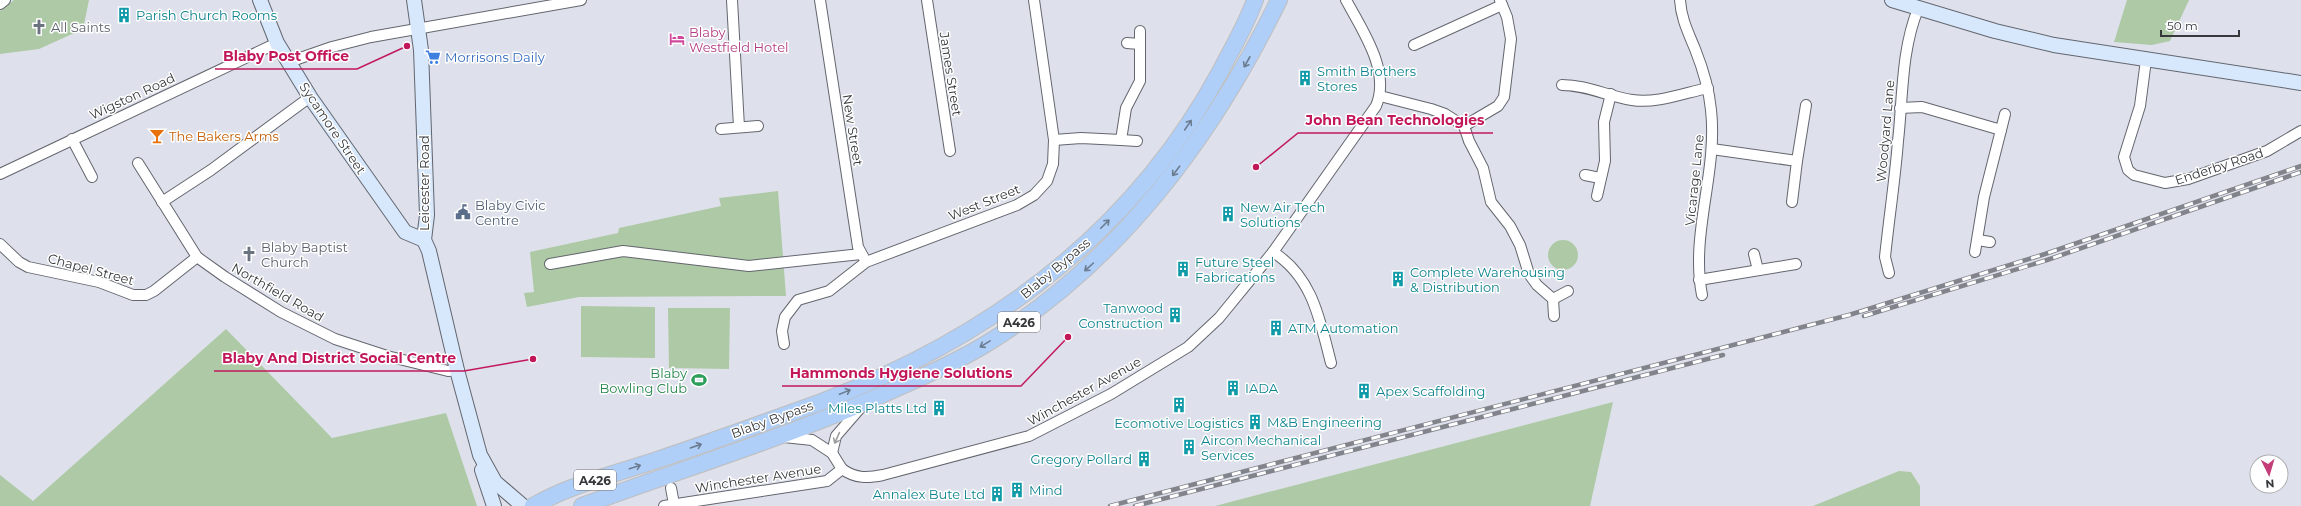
<svg xmlns="http://www.w3.org/2000/svg" width="2301" height="506" viewBox="0 0 2301 506" font-family="Montserrat,sans-serif">
<style>
.green{fill:#aec9a5}
.lines{fill:none;stroke-linecap:round;stroke-linejoin:round}
.street-casing{stroke:#63666e;stroke-width:12}
.secondary-casing{stroke:#63666e;stroke-width:16}
.primary-casing{stroke:#bfbfc0;stroke-width:18}
.street{stroke:#fff;stroke-width:10}
.secondary{stroke:#d7e7fc;stroke-width:14}
.primary{stroke:#afcff8;stroke-width:16}
.rail-casing{stroke:#82848b;stroke-width:4.5}
.rail{stroke:#fff;stroke-width:3;stroke-dasharray:9;stroke-linecap:butt}
.oneway{stroke:#6c7c90}
.oneway2{stroke:#9a9c9d}
.labels{text-anchor:middle;dominant-baseline:central;stroke-width:3;stroke-linejoin:round;paint-order:stroke}
.shield{fill:#fff;stroke:#727476;stroke-width:1}
.shield-label{font-size:12px;font-weight:bold;fill:#36383b}
.culture-label{font-size:13px;fill:#0d838f;stroke:#fff;text-anchor:start}
.worship-label{font-size:13px;fill:#5b616d;stroke:#fff;text-anchor:start}
.hotel-label{font-size:13px;fill:#b23c85;stroke:#fff;text-anchor:start}
.shop-label{font-size:13px;fill:#366cbe;stroke:#fff;text-anchor:start}
.street-label{font-size:13px;fill:#36383b;stroke:#fff}
.food-label{font-size:13px;fill:#c56008;stroke:#fff;text-anchor:start}
.service-label{font-size:13px;fill:#4e5e75;stroke:#fff;text-anchor:start}
.leisure-label{font-size:13px;fill:#27864d;stroke:#fff;text-anchor:end}
.leader{fill:none;stroke:#c2185b;stroke-width:1.5}
.callout-dot{fill:#c2185b;stroke:#fff;stroke-width:1.5}
.callout-label{font-size:14px;text-anchor:middle;font-weight:bold;fill:#c2185b;stroke:#fff;stroke-width:3;stroke-linejoin:round;paint-order:stroke}
</style>
<rect width="100%" height="100%" fill="#dee1eb"/>
<g class="green">
<path d="M14 0H89L83 29 39 49 0 54V11Z"/>
<path d="M2127 0H2189L2170 41 2152 45 2114 42Z"/>
<path d="M778 191 786 296 579 297 527 307 524 293 534 292 530 252 618 233 619 228 721 206 719 198Z"/>
<circle cx="1563" cy="255" r="15"/>
<path d="M581 306 655 307V358L581 357Z"/>
<path d="M668 308H730L729 369 669 368Z"/>
<path d="M226 329 332 438 446 413 477 506H0V475L33 501Z"/>
<path d="M1613 402 1590 506H1215Z"/>
<path d="M1899 471 1911 472 1920 486V506H1813Z"/>
</g>
<g class="lines">
<g class="street-casing">
<g id="street">
<path d="M732 0 739 127"/>
<path d="M820 0 858 247 864 258"/>
<path d="M927 0 950 151"/>
<path d="M1680 0C1681 18 1688 32 1695 49 1703 69 1709 89 1711 110 1718 172 1690 234 1702 295"/>
<path d="M0 4 5 0"/>
<path d="M1127 43 1140 44"/>
<path d="M1414 45 1502 5"/>
<path d="M2146 60 2140 106 2124 157 2128 170 2134 175 2165 183 2188 179 2267 151 2301 131"/>
<path d="M289 62 332 47 371 37 581 0"/>
<path d="M1562 85C1587 85 1607 96 1632 100 1656 104 1684 93 1708 88"/>
<path d="M1380 96 1431 109 1445 114 1464 126 1469 141 1483 168 1491 202 1510 226 1520 245 1529 274 1537 285 1553 299 1554 316"/>
<path d="M1900 108 1922 107 2001 130 2005 114"/>
<path d="M1464 126 1498 106 1504 97 1511 39 1507 17 1500 0"/>
<path d="M721 129 758 126"/>
<path d="M72 139 92 177"/>
<path d="M1054 140 1081 138 1121 140 1126 108 1140 81V31"/>
<path d="M1121 140 1137 141"/>
<path d="M1712 149 1797 161 1792 202"/>
<path d="M1797 161 1806 105"/>
<path d="M138 163 197 257 225 277 281 312 335 339 387 356 448 371 457 370"/>
<path d="M0 174 277 43"/>
<path d="M1585 175 1600 178"/>
<path d="M1597 196 1605 161 1604 122 1611 94"/>
<path d="M162 202 211 170 310 97"/>
<path d="M1978 240 1990 242"/>
<path d="M0 244 19 262 28 267 99 282 133 295H146L154 291 197 257"/>
<path d="M1273 252C1313 277 1320 321 1331 363"/>
<path d="M1975 252 1984 197 2001 130"/>
<path d="M1754 254 1758 270"/>
<path d="M550 264 623 251 749 266 861 254"/>
<path d="M1889 273 1885 257C1889 218 1895 180 1898 141 1903 97 1901 51 1918 9"/>
<path d="M1699 280 1796 264"/>
<path d="M1553 299 1568 291"/>
<path d="M784 344 782 331 785 317 798 300 829 291 866 262 1017 205 1034 195 1047 181 1053 164 1054 140 1034 0"/>
<path d="M784 437 812 440 832 453 842 469"/>
<path d="M832 453 836 436 862 406"/>
<path d="M671 488 674 504"/>
<path d="M664 506 827 481 842 469C856 479 868 478 883 475L1029 436 1111 394 1188 347 1219 318 1273 252 1376 106C1391 71 1362 30 1346 0"/>
</g>
</g>
<g class="secondary-casing">
<g id="secondary">
<path d="M260 0 277 43 310 97 405 232 424 240"/>
<path d="M414 0 421 50 427 215 424 240 429 251 457 370 480 455 495 482 523 506"/>
<path d="M1892 0 1995 31 2054 45 2301 83"/>
<path d="M482 470 494 506"/>
</g>
</g>
<g class="primary-casing">
<g id="primary">
<path d="M533 506C570 485 614 474 654 461 699 446 744 430 788 414 971 351 1128 243 1221 70 1233 47 1246 25 1255 0"/>
<path d="M582 506C687 467 795 435 897 388 927 375 958 361 986 344 1119 262 1211 139 1279 0"/>
</g>
</g>
<use href="#street" class="street"/>
<use href="#secondary" class="secondary"/>
<use href="#primary" class="primary"/>
<g class="rail-casing">
<g id="rail">
<path d="M1864 316 2047 260 2301 172"/>
<path d="M1110 506 1849 315 2045 254 2301 166"/>
<path d="M1135 506 1723 355"/>
</g>
</g>
<use href="#rail" class="rail"/>
</g>
<defs><path id="oneway-shaft" d="M-6 0H5M1.5-3L5.5 0L1.5 3" fill="none" stroke-width="1.6" stroke-linecap="round" stroke-linejoin="round"/></defs>
<g class="oneway">
<use href="#oneway-shaft" transform="translate(1247 62) rotate(119)"/>
<use href="#oneway-shaft" transform="translate(1188 125) rotate(-56)"/>
<use href="#oneway-shaft" transform="translate(1176 171) rotate(127)"/>
<use href="#oneway-shaft" transform="translate(1105 224) rotate(-45)"/>
<use href="#oneway-shaft" transform="translate(1089 267) rotate(138)"/>
<use href="#oneway-shaft" transform="translate(985 344) rotate(149)"/>
<use href="#oneway-shaft" transform="translate(845 392) rotate(-22)"/>
<use href="#oneway-shaft" transform="translate(696 446) rotate(-19)"/>
<use href="#oneway-shaft" transform="translate(635 467) rotate(-18)"/>
</g>
<use class="oneway2" href="#oneway-shaft" transform="translate(837 438) rotate(114)"/>
<defs>
<g id="building-bare" transform="scale(1.2)"><path d="M-4-6H4V6H1V3H-1V6H-4ZM-2.5-4.3h1.7v1.8h-1.7ZM.8-4.3h1.7v1.8H.8ZM-2.5-1h1.7V.8h-1.7ZM.8-1h1.7V.8H.8Z" fill="#0f9aa8" stroke="#fff" stroke-width="2.5" paint-order="stroke"/></g>
<g id="church-bare" transform="scale(1.2)"><path d="M-1.2-6h2.4v3.5h3.3v2.4h-3.3V6h-2.4V-.1h-3.3v-2.4h3.3Z" fill="#6b7280" stroke="#fff" stroke-width="2.5" paint-order="stroke"/></g>
<g id="hotel-bare" transform="scale(1.2)"><path d="M-6-4.5h1.5V1H6V5H4.5V3h-9V5H-6ZM-4 0a1.8 1.8 0 1 1 3.6 0ZM.5 0V-2.5h3Q6-2.5 6 0Z" fill="#d1479c" stroke="#fff" stroke-width="2.5" paint-order="stroke"/></g>
<g id="supermarket-bare" transform="scale(1.2)"><path d="M-6-5.5h2.5l.6 2H6L4.5 2H-2.5L-4.4-4H-6ZM-1.5 3.2a1.3 1.3 0 1 0 .1 0ZM3 3.2a1.3 1.3 0 1 0 .1 0Z" fill="#3f7fe0" stroke="#fff" stroke-width="2.5" paint-order="stroke"/></g>
<g id="bar-bare" transform="scale(1.2)"><path d="M-6-5H6L.8 .8V4.5H3.5V6h-7V4.5H-.8V.8Z" fill="#e8710a" stroke="#fff" stroke-width="2.5" paint-order="stroke"/></g>
<g id="civic-bare" transform="scale(1.2)"><path d="M-.6-6.5H3V-4.5H.6V-3L4-1V1h2V6H-6V1h2V-1L-.6-3ZM-1.2 2.5V6h2.4V2.5Z" fill="#5c6f8a" stroke="#fff" stroke-width="2.5" paint-order="stroke"/></g>
<g id="stadium-bare" transform="scale(1.2)"><path d="M0-5a6.5 5 0 1 0 0 10a6.5 5 0 1 0 0-10ZM-3.5-1.8h7v3.6h-7Z" fill="#2e9e5b" stroke="#fff" stroke-width="2.5" paint-order="stroke"/></g>
</defs>
<g fill-rule="evenodd">
<use href="#building-bare" x="124" y="15"/>
<use href="#church-bare" x="39" y="27"/>
<use href="#hotel-bare" x="677" y="39"/>
<use href="#supermarket-bare" x="433" y="57"/>
<use href="#building-bare" x="1305" y="78"/>
<use href="#bar-bare" x="157" y="136"/>
<use href="#civic-bare" x="463" y="212"/>
<use href="#building-bare" x="1228" y="214"/>
<use href="#church-bare" x="249" y="254"/>
<use href="#building-bare" x="1183" y="269"/>
<use href="#building-bare" x="1398" y="279"/>
<use href="#building-bare" x="1175" y="315"/>
<use href="#building-bare" x="1276" y="328"/>
<use href="#stadium-bare" x="699" y="380"/>
<use href="#building-bare" x="1233" y="388"/>
<use href="#building-bare" x="1364" y="391"/>
<use href="#building-bare" x="1179" y="405"/>
<use href="#building-bare" x="939" y="408"/>
<use href="#building-bare" x="1255" y="422"/>
<use href="#building-bare" x="1189" y="447"/>
<use href="#building-bare" x="1144" y="459"/>
<use href="#building-bare" x="1017" y="490"/>
<use href="#building-bare" x="997" y="494"/>
</g>
<g class="labels">
<g class="shield">
<rect x="998" y="312" width="42" height="20" rx="3"/>
<rect x="574" y="470" width="42" height="20" rx="3"/>
</g>
<g class="shield-label">
<text x="1019" y="322">A426</text>
<text x="595" y="480">A426</text>
</g>
<g class="culture-label">
<text x="136" y="15">Parish Church Rooms</text>
<text x="1317" y="71">Smith Brothers<tspan x="1317" dy="15">Stores</tspan></text>
<text x="1240" y="207">New Air Tech<tspan x="1240" dy="15">Solutions</tspan></text>
<text x="1195" y="262">Future Steel<tspan x="1195" dy="15">Fabrications</tspan></text>
<text x="1410" y="272">Complete Warehousing<tspan x="1410" dy="15">&amp; Distribution</tspan></text>
<text x="1163" y="308" text-anchor="end">Tanwood<tspan x="1163" dy="15">Construction</tspan></text>
<text x="1288" y="328">ATM Automation</text>
<text x="1245" y="388">IADA</text>
<text x="1376" y="391">Apex Scaffolding</text>
<text x="927" y="408" text-anchor="end">Miles Platts Ltd</text>
<text x="1267" y="422">M&amp;B Engineering</text>
<text x="1179" y="423" text-anchor="middle">Ecomotive Logistics</text>
<text x="1201" y="440">Aircon Mechanical<tspan x="1201" dy="15">Services</tspan></text>
<text x="1132" y="459" text-anchor="end">Gregory Pollard</text>
<text x="1029" y="490">Mind</text>
<text x="985" y="494" text-anchor="end">Annalex Bute Ltd</text>
</g>
<g class="worship-label">
<text x="51" y="27">All Saints</text>
<text x="261" y="247">Blaby Baptist<tspan x="261" dy="15">Church</tspan></text>
</g>
<g class="hotel-label">
<text x="689" y="32">Blaby<tspan x="689" dy="15">Westfield Hotel</tspan></text>
</g>
<g class="shop-label">
<text x="445" y="57">Morrisons Daily</text>
</g>
<g class="street-label">
<text transform="translate(951 74) rotate(81)">James Street</text>
<text transform="translate(132 96) rotate(-25)">Wigston Road</text>
<text transform="translate(333 128) rotate(56)">Sycamore Street</text>
<text transform="translate(853 130) rotate(81)">New Street</text>
<text transform="translate(1885 131) rotate(-85)">Woodyard Lane</text>
<text transform="translate(2219 166) rotate(-18)">Enderby Road</text>
<text transform="translate(1694 180) rotate(-84)">Vicarage Lane</text>
<text transform="translate(424 183) rotate(-90)">Leicester Road</text>
<text transform="translate(984 202) rotate(-22)">West Street</text>
<text transform="translate(1055 268) rotate(-40)">Blaby Bypass</text>
<text transform="translate(91 269) rotate(15)">Chapel Street</text>
<text transform="translate(278 292) rotate(30)">Northfield Road</text>
<text transform="translate(1084 391) rotate(-29)">Winchester Avenue</text>
<text transform="translate(772 419) rotate(-20)">Blaby Bypass</text>
<text transform="translate(758 478) rotate(-9)">Winchester Avenue</text>
</g>
<g class="food-label">
<text x="169" y="136">The Bakers Arms</text>
</g>
<g class="service-label">
<text x="475" y="205">Blaby Civic<tspan x="475" dy="15">Centre</tspan></text>
</g>
<g class="leisure-label">
<text x="687" y="373">Blaby<tspan x="687" dy="15">Bowling Club</tspan></text>
</g>
</g>
<path class="leader" d="M407 46L357 69H215M1256 167L1298 133H1493M533 359L464 371H214M1068 337L1021 386H782"/>
<g class="callout-dot">
<circle cx="407" cy="46" r="4"/>
<circle cx="1256" cy="167" r="4"/>
<circle cx="533" cy="359" r="4"/>
<circle cx="1068" cy="337" r="4"/>
</g>
<g class="callout-label">
<text x="286" y="61">Blaby Post Office</text>
<text x="1395" y="125">John Bean Technologies</text>
<text x="339" y="363">Blaby And District Social Centre</text>
<text x="901" y="378">Hammonds Hygiene Solutions</text>
</g>
<g transform="translate(2269 474) rotate(175)"><circle r="19" fill="#ffffff" stroke="#afafb1"/>
<path d="M0-3L7 15L0 10L-7 15Z" fill="#c53d78"/>
<text y="-6" font-size="11" font-weight="bold" text-anchor="middle" fill="#36383b">N</text>
</g>
<path d="M2161 30v6h78v-6" fill="none" stroke="#36383b" stroke-width="2"/>
<text x="2167" y="30" font-size="12" fill="#36383b" stroke="#ffffff" stroke-width="3" paint-order="stroke">50 m</text>
</svg>
